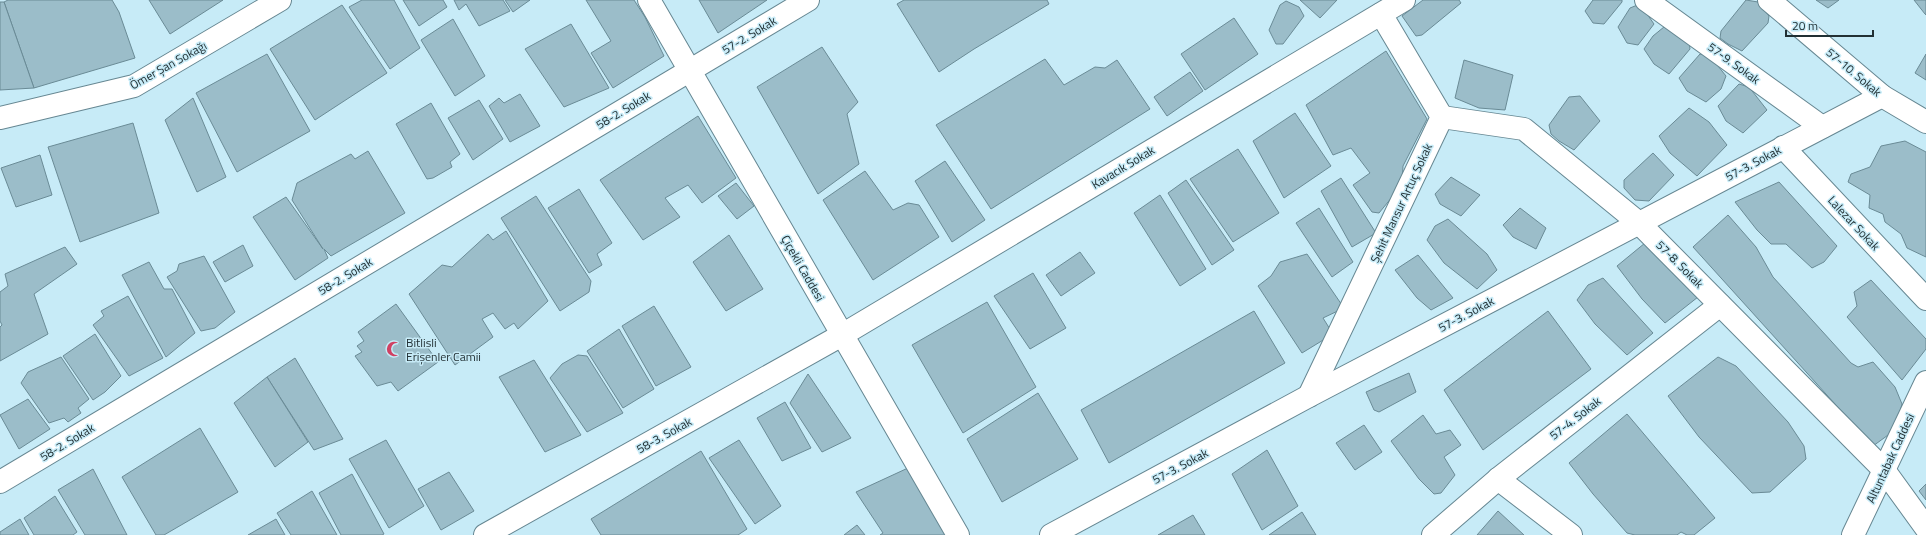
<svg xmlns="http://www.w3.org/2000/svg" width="1926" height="535" viewBox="0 0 1926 535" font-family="'Titillium Web',sans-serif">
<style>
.building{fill:#9bbdc9;stroke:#6a8b96}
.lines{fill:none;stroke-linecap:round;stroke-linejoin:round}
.minor-casing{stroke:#668792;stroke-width:24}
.tertiary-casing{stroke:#668792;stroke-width:24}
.minor{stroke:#fff;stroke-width:22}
.tertiary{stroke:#fff;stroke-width:22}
.labels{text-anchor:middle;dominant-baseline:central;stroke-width:3;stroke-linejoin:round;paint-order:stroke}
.street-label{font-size:12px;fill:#223034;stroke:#c7ebf7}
.poi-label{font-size:12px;fill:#223034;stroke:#c7ebf7;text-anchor:start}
</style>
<rect width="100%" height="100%" fill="#c7ebf7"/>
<g class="building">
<path d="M8 0H112L119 12 135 58 34 88 4 2Z"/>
<path d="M149 0H223L170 34Z"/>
<path d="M362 0H394L420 48 390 69 349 7Z"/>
<path d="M403 0H443L447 7 419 26Z"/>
<path d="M454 0H503L510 11 479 26 466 4 459 10Z"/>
<path d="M505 0H530L513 12Z"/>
<path d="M586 0H634L645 17 664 56 613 88 591 53 611 41Z"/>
<path d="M699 0H767L718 33Z"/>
<path d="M904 0H1047L1049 4 974 49 939 72 897 4Z"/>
<path d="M1300 0H1337L1320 18Z"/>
<path d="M1423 0H1459L1461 3 1422 35 1416 36 1402 16Z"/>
<path d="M1593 0H1622V2L1604 24 1593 23 1585 11Z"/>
<path d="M1746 0 1758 2 1769 16 1768 23 1742 51 1728 44 1720 38 1721 31Z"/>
<path d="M1816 0H1839L1828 8Z"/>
<path d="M1914 0H1926V15L1925 14Z"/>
<path d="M1286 1 1299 7 1304 16 1283 44H1276L1269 30 1280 5Z"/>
<path d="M0 2H4L34 88 0 90Z"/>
<path d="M1640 4 1654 24 1638 45 1627 43 1618 27 1630 8Z"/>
<path d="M342 5 387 73 315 120 270 49Z"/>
<path d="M1234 18 1258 54 1205 90 1181 54Z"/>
<path d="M453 19 485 76 455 96 421 40Z"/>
<path d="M1670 22 1689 42 1690 49 1669 74 1654 64 1644 49 1653 36Z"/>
<path d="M571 24 609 88 564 107 525 49Z"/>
<path d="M822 47 858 102 847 114 859 164 818 194 757 87Z"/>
<path d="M1386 51 1427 119 1403 166 1402 185 1379 213 1372 212 1353 185 1370 173 1351 148 1333 155 1306 105Z"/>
<path d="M267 54 310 131 237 172 196 93Z"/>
<path d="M1700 54 1710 56 1726 76 1721 89 1706 102 1687 91 1679 78Z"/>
<path d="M1926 54V80L1915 73Z"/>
<path d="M1045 59 1064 85 1095 67 1105 68 1117 60 1150 109 991 209 936 125Z"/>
<path d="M1464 60 1513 75 1505 110 1479 108 1455 98Z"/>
<path d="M1190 72 1203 91 1167 116 1154 97Z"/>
<path d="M1739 84 1749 87 1767 110 1743 133 1726 121 1718 106Z"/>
<path d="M520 94 540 126 510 142 489 106 499 98 504 103Z"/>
<path d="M1580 96 1600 121 1574 150 1559 141 1551 134 1549 125 1569 97Z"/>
<path d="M193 98 226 177 197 192 165 120Z"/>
<path d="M479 100 503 139 473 160 448 118Z"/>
<path d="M431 103 460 154 450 162 452 167 433 178 427 179 396 124Z"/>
<path d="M1689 108 1709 122 1727 145 1697 176 1670 153 1659 136Z"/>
<path d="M1295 113 1331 166 1284 198 1253 141Z"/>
<path d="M698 116 736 178 702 203 688 185 665 198 680 217 643 240 600 180Z"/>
<path d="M133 123 159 213 80 242 48 147Z"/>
<path d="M1905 141 1926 152V257L1907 248 1901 234 1885 222 1883 214 1869 208 1870 195 1848 182 1851 174 1870 167 1881 146Z"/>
<path d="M1238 149 1279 213 1233 242 1190 179Z"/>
<path d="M368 151 405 213 331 256 324 249 328 258 295 280 253 217 286 197 323 249 292 200 297 183 351 154 355 159Z"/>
<path d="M1653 153 1674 175 1649 201 1635 200 1624 188V180Z"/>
<path d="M40 155 52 195 16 207 1 168Z"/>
<path d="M945 161 985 220 952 242 915 181Z"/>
<path d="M865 171 893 210 908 203 919 205 939 237 873 280 823 200Z"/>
<path d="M1451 177 1480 195 1461 216 1440 204 1435 194Z"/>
<path d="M1341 178 1376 233 1352 247 1321 191Z"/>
<path d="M1186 180 1234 250 1212 265 1168 193Z"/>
<path d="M1779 182 1837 246 1824 262 1812 268 1786 244H1771L1757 230 1735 202Z"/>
<path d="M736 183 754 206 737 219 718 196Z"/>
<path d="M579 189 612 243 597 254 602 265 589 273 548 208Z"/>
<path d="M1160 195 1206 269 1180 286 1134 213Z"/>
<path d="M536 196 591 281 589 292 560 311 501 218Z"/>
<path d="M1319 208 1353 262 1332 277 1296 223Z"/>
<path d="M1520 208 1546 228 1536 249 1513 237 1503 225Z"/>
<path d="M1728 215 1756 247 1773 277 1851 363 1858 367 1873 362 1895 387 1902 404 1895 430 1873 446 1693 247Z"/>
<path d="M1448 219 1487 254 1497 270 1477 289 1444 263 1427 240 1435 226Z"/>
<path d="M506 231 548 301 518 329 514 323 505 329 493 313 482 319 493 337 455 365 409 294 442 265 452 267 488 234 493 240Z"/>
<path d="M729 235 763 289 726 311 693 262Z"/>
<path d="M1645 243 1698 297 1665 323 1642 299 1617 266Z"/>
<path d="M243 245 253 266 225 282 213 262Z"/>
<path d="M65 247 77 264 34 294 48 334 0 361V327L2 325 0 321V292L8 286 5 274Z"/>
<path d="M1080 252 1095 273 1061 296 1046 275Z"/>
<path d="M1307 254 1344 308 1323 318 1333 334 1302 353 1258 286 1271 276 1280 262Z"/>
<path d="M1418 255 1453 298 1431 310 1417 298 1395 270Z"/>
<path d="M204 256 235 312 215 328 201 331 167 277 177 271 179 264Z"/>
<path d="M149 262 164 289H172L195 333 166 357 122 275Z"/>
<path d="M1033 273 1066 328 1030 349 994 296Z"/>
<path d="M1603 278 1653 333 1627 355 1595 324 1577 300 1588 285Z"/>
<path d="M1871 280 1926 339V349L1902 380 1847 317 1857 306 1854 292Z"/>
<path d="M128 296 163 358 129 376 93 325 104 316 101 311Z"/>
<path d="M987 302 1036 387 963 433 912 345Z"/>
<path d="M396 304 438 362 398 391 391 382 377 386 355 356 362 352 357 346 364 341 358 332Z"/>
<path d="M654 306 691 367 656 386 622 326Z"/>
<path d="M1254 311 1285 363 1109 463 1081 410Z"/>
<path d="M1548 311 1591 369 1483 450 1444 390Z"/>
<path d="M619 329 654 389 623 408 587 351Z"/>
<path d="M95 334 121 376 105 392 93 400 63 356Z"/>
<path d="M578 355 587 356 623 413 587 432 550 378 562 364Z"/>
<path d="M61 357 89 399 78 408 81 413 68 422 64 418 49 423 21 383 28 372Z"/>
<path d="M1718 357 1736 366 1788 422 1804 446 1806 459 1770 492 1752 493 1699 437 1668 396Z"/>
<path d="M295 358 343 439 314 450 267 377Z"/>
<path d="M534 360 581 435 545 452 499 377Z"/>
<path d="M1409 373 1416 392 1379 412 1374 410 1366 392Z"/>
<path d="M808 374 851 438 822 452 790 403Z"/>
<path d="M267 377 308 442 275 467 234 403Z"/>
<path d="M1038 393 1078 459 1002 502 967 439Z"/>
<path d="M28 399 50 429 19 449 0 415Z"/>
<path d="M785 402 811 448 782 461 757 418Z"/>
<path d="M1627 414 1715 518 1694 535H1687L1681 532 1677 535H1635L1627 533 1593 494 1569 463Z"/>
<path d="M1423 415 1436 434 1450 430 1461 445 1444 457 1455 475 1441 493 1434 494 1419 479 1391 441Z"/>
<path d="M1364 425 1382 452 1355 470 1336 443Z"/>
<path d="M200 428 238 492 164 535H156L122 477Z"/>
<path d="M386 440 424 506 389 528 349 459Z"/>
<path d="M739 440 781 506 755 524 709 458Z"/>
<path d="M1267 450 1298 506 1262 530 1232 474Z"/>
<path d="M701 451 747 529 738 535H601L591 519Z"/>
<path d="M908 468 947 535H880L883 533 856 492Z"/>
<path d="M93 469 127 535H85L58 490Z"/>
<path d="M449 472 474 511 441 530 418 489Z"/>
<path d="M352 474 384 534 382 535H341L319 493Z"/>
<path d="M1926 484V500L1919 491Z"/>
<path d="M312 491 337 535H291L277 513Z"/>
<path d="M55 496 77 532 73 535H34L24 518Z"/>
<path d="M1498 511 1524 535H1477Z"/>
<path d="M1302 512 1316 535H1269Z"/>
<path d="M1193 515 1205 535H1158Z"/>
<path d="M20 519 29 535H0V532Z"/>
<path d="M276 519 285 535H248Z"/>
<path d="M857 525 865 535H844Z"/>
</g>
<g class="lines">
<g class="minor-casing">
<g id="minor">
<path d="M1646 0 1822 127"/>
<path d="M1769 0 1882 96 1926 122"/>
<path d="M1442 117 1524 129 1639 223 1884 470 1926 528"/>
<path d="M0 118 134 86 280 0"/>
<path d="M1783 147 1926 299"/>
<path d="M1309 396 1442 117 1381 14"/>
<path d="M1498 479 1571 535"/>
<path d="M0 482 808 0"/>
<path d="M485 535 842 335 1404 0"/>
<path d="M1051 535 1309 396 1882 96"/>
<path d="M1433 535 1498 479 1720 305"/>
<path d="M1853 535 1926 382"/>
</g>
</g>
<g class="tertiary-casing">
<path id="tertiary" d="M649 0 958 535"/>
</g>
<use href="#minor" class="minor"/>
<use href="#tertiary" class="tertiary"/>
</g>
<defs>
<g id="mosque-bare" transform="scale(1.2)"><path d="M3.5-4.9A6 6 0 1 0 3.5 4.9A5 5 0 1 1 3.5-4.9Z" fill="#d04163" stroke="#c7ebf7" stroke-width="2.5" paint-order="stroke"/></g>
</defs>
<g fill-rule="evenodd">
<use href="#mosque-bare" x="394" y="349"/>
</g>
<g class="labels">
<g class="street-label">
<text transform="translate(749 35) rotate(-31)">57-2. Sokak</text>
<text transform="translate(1734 63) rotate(36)">57-9. Sokak</text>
<text transform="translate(168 65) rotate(-29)">Ömer Şan Sokağı</text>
<text transform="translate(1854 72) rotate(40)">57-10. Sokak</text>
<text transform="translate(623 110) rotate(-31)">58-2. Sokak</text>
<text transform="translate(1753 163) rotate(-28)">57-3. Sokak</text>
<text transform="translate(1123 167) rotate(-31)">Kavacık Sokak</text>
<text transform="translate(1401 203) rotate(-65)">Şehit Mansur Artuç Sokak</text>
<text transform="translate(1854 223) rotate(47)">Lalezar Sokak</text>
<text transform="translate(1680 264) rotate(45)">57-8. Sokak</text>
<text transform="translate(803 268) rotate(60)">Çiçekli Caddesi</text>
<text transform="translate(345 276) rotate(-31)">58-2. Sokak</text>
<text transform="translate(1466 314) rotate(-28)">57-3. Sokak</text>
<text transform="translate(1575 418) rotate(-38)">57-4. Sokak</text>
<text transform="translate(664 435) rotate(-29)">58-3. Sokak</text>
<text transform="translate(67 442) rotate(-31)">58-2. Sokak</text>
<text transform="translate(1890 458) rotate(-65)">Altuntabak Caddesi</text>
<text transform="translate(1180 466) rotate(-28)">57-3. Sokak</text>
</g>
<g class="poi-label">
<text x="406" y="342">Bitlisli<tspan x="406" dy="14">Erişenler Camii</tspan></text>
</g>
</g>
<path d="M1786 30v6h87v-6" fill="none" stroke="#223034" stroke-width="2"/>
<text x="1792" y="30" font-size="12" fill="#223034" stroke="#c7ebf7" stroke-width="3" paint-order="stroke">20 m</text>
</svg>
